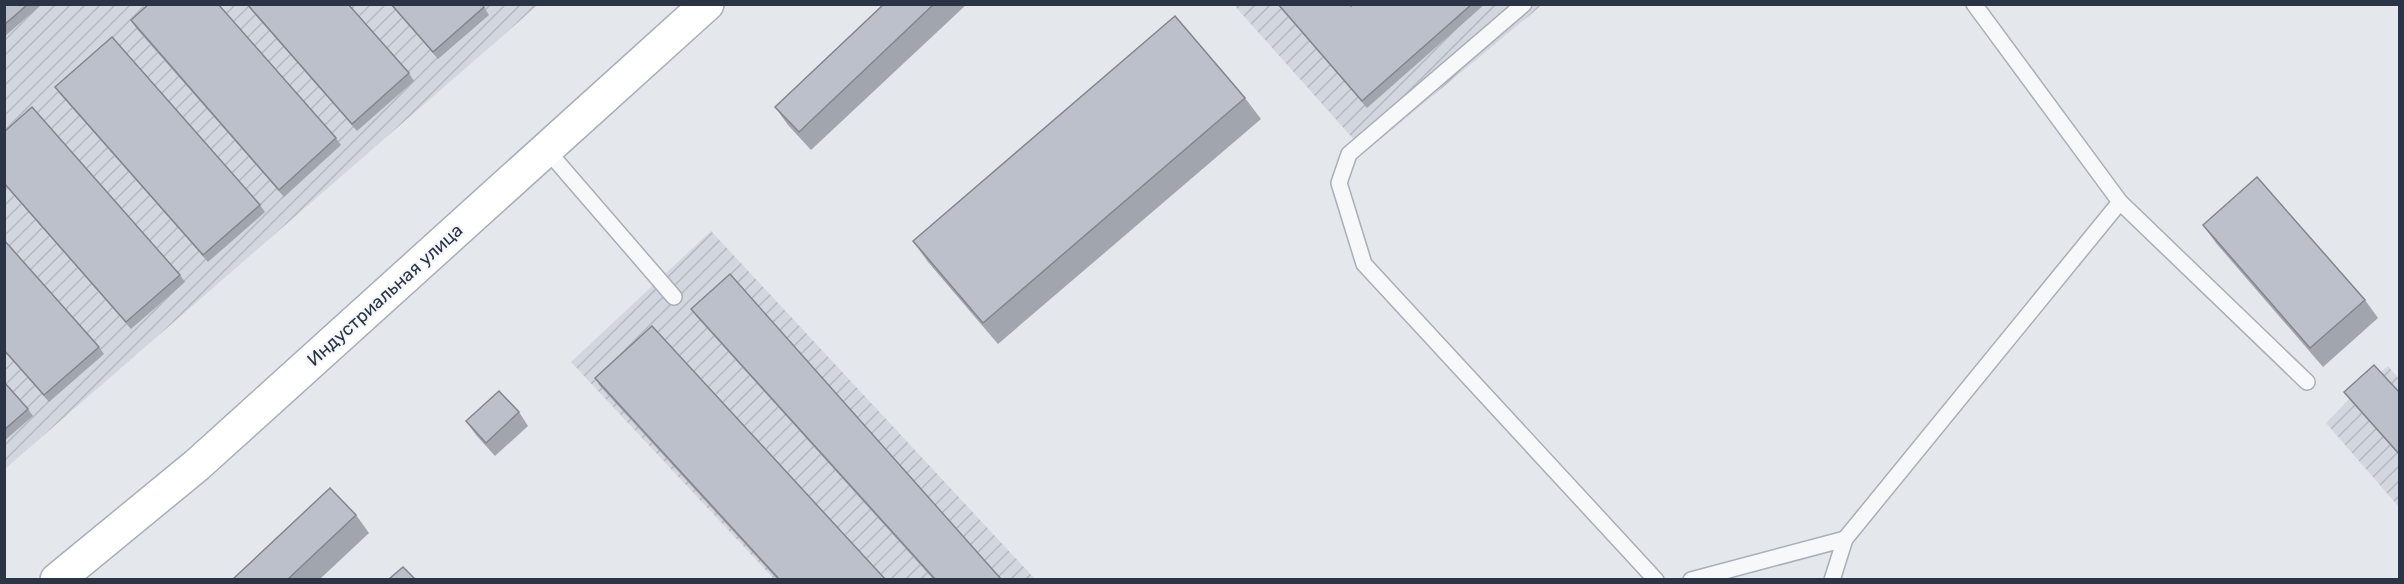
<svg xmlns="http://www.w3.org/2000/svg" width="2404" height="584" viewBox="0 0 2404 584" font-family="Rubik,sans-serif">
<style>
.industrial{fill:url(#industrial-furrows)}
.lines{fill:none;stroke-linecap:round;stroke-linejoin:round}
.lane-casing{stroke:#a9aeb7;stroke-width:18}
.secondary-casing{stroke:#a9aeb7;stroke-width:36}
.lane{stroke:#f7f8fa;stroke-width:15}
.secondary{stroke:#fff;stroke-width:33}
.wall{fill:#a1a5ae}
.building{fill:#bbc0ca;stroke:#83868d;stroke-width:1.5}
.labels{text-anchor:middle;dominant-baseline:central;stroke-width:4.5;stroke-linejoin:round;paint-order:stroke}
.street-label{font-size:18px;fill:#2b3445;stroke:#f4f6f9}
</style>
<defs>
<pattern id="industrial-furrows" width="10" height="10" patternUnits="userSpaceOnUse" patternTransform="scale(1.5)"><rect width="10" height="10" fill="#d2d6de"/><path d="M-1 1l2-2M0 10L10 0M9 11l2-2" fill="none" stroke="#b4b8c0"/></pattern>
</defs>
<rect width="100%" height="100%" fill="#e4e7ec"/>
<g class="industrial">
<path d="M5 5H538L5 469Z"/>
<path d="M1234 5H1542L1365 152Z"/>
<path d="M711 231 1035 579H774L571 362Z"/>
<path d="M2388 366 2399 379V507L2326 423 2349 399Z"/>
</g>
<g class="lines">
<g class="lane-casing">
<g id="lane">
<path d="M1524 4 1349 154 1339 183 1364 264 1656 580"/>
<path d="M1974 4 2120 202 2307 382"/>
<path d="M546 149 674 297"/>
<path d="M1691 580 1845 539"/>
<path d="M1832 580 1845 539 2120 202"/>
</g>
</g>
<g class="secondary-casing">
<path id="secondary" d="M57 580 197 465 707 4"/>
</g>
<use href="#lane" class="lane"/>
<use href="#secondary" class="secondary"/>
</g>
<g class="wall">
<path d="M4 4H42L4 37Z"/>
<path d="M246 4H348L409 73 414 81 357 131Z"/>
<path d="M390 4H482L489 15 438 59Z"/>
<path d="M884 4H967L811 150 788 125 775 107Z"/>
<path d="M1277 4H1350L1351 6 1352 4H1485L1367 108Z"/>
<path d="M131 20 336 138 341 145 284 197 136 28Z"/>
<path d="M55 87 260 205 265 212 208 262 60 94Z"/>
<path d="M1245 98 1261 119 998 344 928 262 913 241Z"/>
<path d="M4 132 180 275 185 282 131 329 4 184Z"/>
<path d="M2203 225 2365 300 2378 318 2323 367 2216 243Z"/>
<path d="M4 240 99 347 104 354 49 402 4 351Z"/>
<path d="M691 309 1001 579H933L696 316Z"/>
<path d="M595 378 885 579H777L600 386Z"/>
<path d="M4 382 28 409 33 416 4 441Z"/>
<path d="M2344 392 2400 393V456L2349 399Z"/>
<path d="M519 412 528 426 495 456 476 435 466 421Z"/>
<path d="M356 515 369 533 320 579H233Z"/>
</g>
<g class="building">
<path d="M4 4H28L4 25Z"/>
<path d="M149 4H218L336 138 279 190 131 20Z"/>
<path d="M247 4H348L409 73 352 124Z"/>
<path d="M391 4H482L484 7 433 52Z"/>
<path d="M884 4H934L799 132 775 107Z"/>
<path d="M1278 4H1350L1351 6 1352 4H1472L1362 101Z"/>
<path d="M1175 16 1245 98 983 323 913 241Z"/>
<path d="M112 37 260 205 203 255 55 87Z"/>
<path d="M32 107 180 275 126 322 4 183V132Z"/>
<path d="M2257 177 2365 300 2310 348 2203 225Z"/>
<path d="M4 240 99 347 44 395 4 350Z"/>
<path d="M730 274 1001 579H935L691 309Z"/>
<path d="M652 326 885 579H779L595 378Z"/>
<path d="M2374 365 2400 393V455L2344 392Z"/>
<path d="M4 382 28 409 4 430Z"/>
<path d="M499 391 519 412 486 443 466 421Z"/>
<path d="M330 488 356 515 288 579H233Z"/>
<path d="M403 567 415 579H389Z"/>
</g>
<g class="labels">
<g class="street-label">
<text transform="translate(385 295) rotate(-42)">Индустриальная улица</text>
</g>
</g>
<rect width="2404" height="584" fill="none" stroke="#2b3445" stroke-width="12"/>
</svg>
